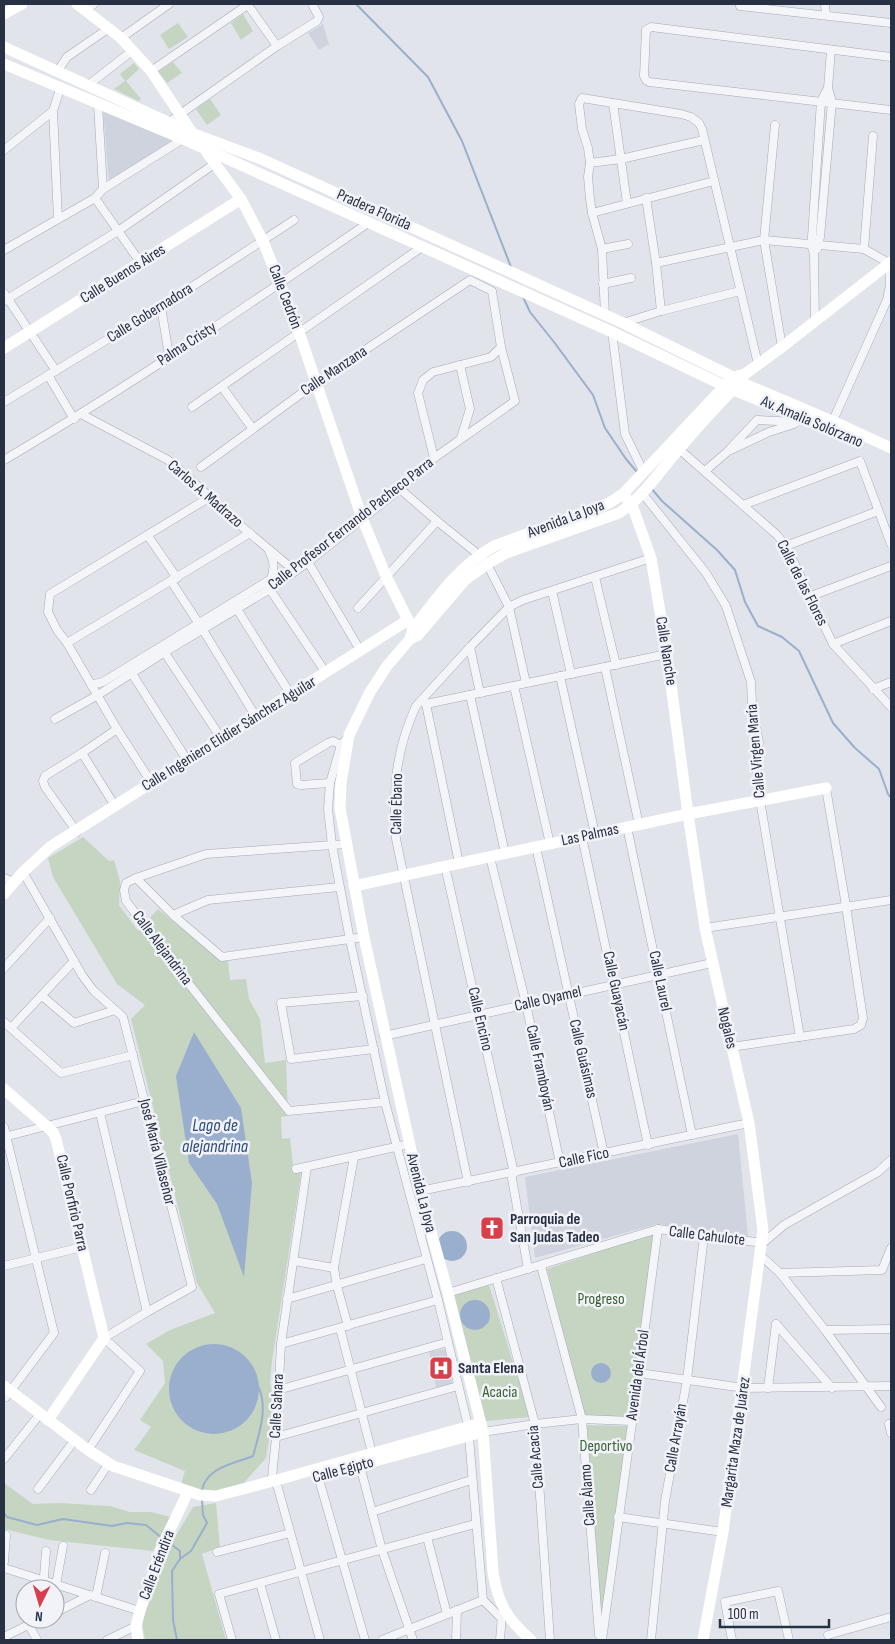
<svg xmlns="http://www.w3.org/2000/svg" width="895" height="1644" viewBox="0 0 895 1644" font-family="'Sofia Sans Condensed',sans-serif">
<style>
.built{fill:#cfd3dd}
.green{fill:#c5d5c2}
.water{fill:#9aafcd}
.lines{fill:none;stroke-linecap:round;stroke-linejoin:round}
.stream{stroke:#9aafcd;stroke-width:2}
.street-casing{stroke:#a6aab6;stroke-width:9}
.street{stroke:#f4f5f9;stroke-width:8}
.secondary{stroke:#fff;stroke-width:11}
.labels{text-anchor:middle;dominant-baseline:central;stroke-width:5;stroke-linejoin:round;paint-order:stroke}
.street-label{font-size:16px;fill:#283044;stroke:#f1f3f8}
.poi-label{font-size:16px;font-weight:bold;fill:#283044;stroke:#f1f3f8;text-anchor:start}
.park-label{font-size:16px;fill:#396134;stroke:#f1f3f8}
.water-label{font-size:18px;font-style:italic;fill:#2f4b7b;stroke:#f1f3f8}
</style>
<rect width="100%" height="100%" fill="#e1e4eb"/>
<g class="built">
<path d="M323 24 329 44 319 50 308 33Z"/>
<path d="M103 110 177 142 109 183Z"/>
<path d="M738 1134 748 1236 657 1224 535 1258 525 1177Z"/>
<path d="M445 1349 452 1384 436 1387 429 1352Z"/>
</g>
<g class="green">
<path d="M243 14 253 31 241 40 231 23Z"/>
<path d="M178 23 188 37 169 49 160 35Z"/>
<path d="M173 62 182 73 167 83 158 72Z"/>
<path d="M134 63 139 69 126 81 141 99 138 101 114 89 125 81 120 74Z"/>
<path d="M210 99 221 115 207 125 196 109Z"/>
<path d="M83 837 109 861 114 860 120 881 119 905 138 931 158 909 214 955 228 961 230 980 246 979 249 999 260 1019 265 1063 286 1060 288 1116 281 1117 282 1139 290 1138 294 1173H301L272 1361 270 1382 274 1409 266 1458 241 1486 212 1493 180 1488 185 1471 134 1450 151 1427 140 1420 165 1383 163 1361 146 1344 170 1330 215 1313 197 1283 131 1019 145 1005 117 984 53 877 48 858Z"/>
<path d="M657 1232 629 1418 583 1415 547 1269Z"/>
<path d="M489 1285 530 1417 486 1421 451 1296Z"/>
<path d="M585 1425 629 1426 601 1636Z"/>
<path d="M4 1483 33 1504 59 1503 110 1506 130 1512H151L171 1517 153 1551 49 1540 4 1529Z"/>
<path d="M216 1503 220 1547 202 1554 226 1640H145L142 1622 162 1559 193 1507Z"/>
</g>
<g class="water">
<path d="M194 1032 241 1108 252 1183 244 1277 217 1204 189 1163 176 1076Z"/>
<circle cx="452" cy="1246" r="15"/>
<circle cx="475" cy="1315" r="15"/>
<circle cx="214" cy="1389" r="45"/>
<circle cx="601" cy="1373" r="10"/>
</g>
<g class="lines">
<g class="stream">
<path d="M356 4 428 77 462 141 511 267"/>
<path d="M523 297 530 312 554 342 593 395 605 428 626 459 637 472"/>
<path d="M651 488 662 501 717 550 735 570 745 602 758 626 782 637 799 651 833 723 855 748 879 769 888 794 891 798"/>
<path d="M202 1490C207 1467 233 1464 253 1456 259 1434 268 1409 259 1388"/>
<path d="M4 1513 7 1517 37 1525 63 1519 112 1526 127 1523 146 1525 162 1538"/>
<path d="M168 1542 180 1551V1559"/>
<path d="M177 1640 173 1620 172 1571 180 1559 191 1551 207 1523 203 1515 202 1500"/>
</g>
<g class="street-casing">
<g id="street">
<path d="M740 4V6L891 23"/>
<path d="M825 4 826 15"/>
<path d="M248 5 277 46"/>
<path d="M86 10 94 4"/>
<path d="M121 38 169 4"/>
<path d="M891 57 651 27 646 30 644 76 646 80 649 82 891 110"/>
<path d="M151 71 249 4"/>
<path d="M57 72 67 57 109 28"/>
<path d="M87 86 132 51"/>
<path d="M613 103 627 203"/>
<path d="M98 105 103 189"/>
<path d="M169 122 277 46 317 21 319 17 312 4"/>
<path d="M775 125 764 240 782 347"/>
<path d="M4 150 53 111"/>
<path d="M590 163 621 159 704 140"/>
<path d="M95 198 140 262"/>
<path d="M646 198 656 263 661 311"/>
<path d="M592 213 714 181"/>
<path d="M58 219 53 111 60 89"/>
<path d="M602 249 628 244"/>
<path d="M817 249 820 237 832 102 828 88 831 50"/>
<path d="M864 249 873 136"/>
<path d="M4 250 95 198 103 189 183 139"/>
<path d="M656 263 764 240 864 249 889 263 890 285 887 300 835 416"/>
<path d="M603 284 631 278"/>
<path d="M4 293 56 371"/>
<path d="M4 301 118 231 217 162"/>
<path d="M161 307 169 355"/>
<path d="M605 315 602 249 592 213 590 199 588 177 590 163 588 148 582 129 579 104 582 98 681 114 691 117 699 123 702 129 758 364"/>
<path d="M815 320 814 254 811 244 812 237 821 101 828 88"/>
<path d="M623 323 661 311 740 291"/>
<path d="M612 332 625 434 643 471"/>
<path d="M460 365 470 409 461 438"/>
<path d="M48 375 74 419"/>
<path d="M222 387 253 429"/>
<path d="M4 402 161 307 294 220"/>
<path d="M192 407 422 247"/>
<path d="M81 414 168 460 210 497 223 511 295 571"/>
<path d="M679 449 777 535 786 546 833 644 891 707"/>
<path d="M731 450 769 432 794 424"/>
<path d="M434 458 418 393 423 380 433 372 491 357 501 347"/>
<path d="M4 460C128 387 249 305 368 223"/>
<path d="M705 471 727 452 757 420 797 422"/>
<path d="M400 489 437 521 479 555"/>
<path d="M643 494 706 573 726 606 751 682 752 703 759 743 755 753 760 800 800 1037"/>
<path d="M743 505 860 461 891 544"/>
<path d="M148 536 177 578"/>
<path d="M786 546 878 511"/>
<path d="M308 562 360 650"/>
<path d="M487 564 509 607 526 683"/>
<path d="M595 577 616 665"/>
<path d="M171 581 203 630 256 717"/>
<path d="M267 585 326 673"/>
<path d="M552 591 571 674"/>
<path d="M811 596 891 566"/>
<path d="M235 606 291 695"/>
<path d="M358 608 437 521"/>
<path d="M67 643 250 533"/>
<path d="M833 644 891 621"/>
<path d="M470 647 480 693"/>
<path d="M163 650 221 738"/>
<path d="M605 667 639 825"/>
<path d="M129 669 187 760"/>
<path d="M560 676 595 834"/>
<path d="M91 685 103 682 271 579C275 568 274 561 269 551"/>
<path d="M514 686 550 844"/>
<path d="M873 689 891 682"/>
<path d="M470 695 505 853"/>
<path d="M423 700 426 704 459 863"/>
<path d="M426 704 667 654"/>
<path d="M55 719 98 695 165 652 270 589 308 562 400 489 434 458 515 401 501 347 492 291 470 280 317 382 201 467"/>
<path d="M348 737 341 745 330 783 328 809 332 845 350 940 385 1102 438 1300 468 1426 483 1600 501 1618"/>
<path d="M82 753 115 806"/>
<path d="M151 782 117 729 67 643 57 630 48 612 50 594 210 497"/>
<path d="M330 783 301 785 297 784 295 763 328 743 333 741 341 745"/>
<path d="M627 827 692 1135"/>
<path d="M77 832 45 787 43 781 45 776 82 753 117 729"/>
<path d="M582 837 648 1145"/>
<path d="M347 844 206 854 136 878 126 883 124 890 126 901 182 975 289 1111 385 1102"/>
<path d="M536 847 604 1154"/>
<path d="M490 857 526 1004 560 1163"/>
<path d="M445 866 514 1173"/>
<path d="M23 872 82 975 93 990 123 1017 192 1287 147 1312 104 1338 140 1371 88 1450"/>
<path d="M4 878 15 882"/>
<path d="M136 878 173 915 222 957 364 937"/>
<path d="M173 915 208 900 339 887"/>
<path d="M705 928 891 900"/>
<path d="M4 968 50 918"/>
<path d="M42 996 74 1023 115 1010"/>
<path d="M363 996 281 1003 291 1059 374 1049"/>
<path d="M4 1022 61 1073 133 1055"/>
<path d="M11 1028 74 961"/>
<path d="M384 1036 712 963"/>
<path d="M731 1047 854 1029 861 1025 863 1018 846 906 826 788"/>
<path d="M100 1113 147 1312"/>
<path d="M4 1127 54 1333 6 1397"/>
<path d="M4 1137 144 1101"/>
<path d="M307 1167 281 1344 276 1437 272 1477 278 1488 320 1640"/>
<path d="M296 1169 409 1144"/>
<path d="M511 1173 528 1269"/>
<path d="M468 1182 396 839C393 789 395 752 416 706L470 647 509 607 523 600 651 558"/>
<path d="M420 1191 749 1123"/>
<path d="M761 1256 780 1273 825 1330 881 1407"/>
<path d="M294 1261 334 1268"/>
<path d="M4 1266 82 1247"/>
<path d="M541 1266 582 1419 599 1635"/>
<path d="M780 1273 882 1270 891 1248"/>
<path d="M496 1278 535 1424 550 1640"/>
<path d="M448 1293 658 1229 763 1243 784 1225 878 1172 891 1160"/>
<path d="M287 1299 426 1259"/>
<path d="M776 1324 832 1388"/>
<path d="M348 1326 337 1286 334 1268 354 1157"/>
<path d="M340 1328 373 1457"/>
<path d="M825 1330 891 1329"/>
<path d="M281 1344 438 1300"/>
<path d="M639 1373 744 1388 891 1386"/>
<path d="M768 1388 776 1324"/>
<path d="M278 1390 448 1342"/>
<path d="M889 1424 891 1433"/>
<path d="M483 1432 535 1424 582 1419 632 1421"/>
<path d="M276 1437 458 1386"/>
<path d="M4 1459 36 1419"/>
<path d="M359 1462 382 1550 413 1640"/>
<path d="M318 1476 365 1640"/>
<path d="M38 1489 71 1445"/>
<path d="M91 1490 105 1469"/>
<path d="M372 1512 471 1480"/>
<path d="M618 1517 723 1532"/>
<path d="M427 1537 447 1614"/>
<path d="M217 1552 290 1533"/>
<path d="M4 1562 6 1535"/>
<path d="M4 1568 140 1611"/>
<path d="M260 1583 276 1640"/>
<path d="M56 1585 63 1546"/>
<path d="M43 1589 46 1551"/>
<path d="M96 1597 105 1553"/>
<path d="M55 1613 90 1595"/>
<path d="M29 1625 37 1640"/>
<path d="M828 1635 891 1617"/>
<path d="M4 1637 40 1619"/>
<path d="M107 1640 136 1626"/>
<path d="M232 1640 219 1594 475 1524"/>
<path d="M382 1640 483 1600"/>
<path d="M456 1640 457 1610"/>
<path d="M500 1640 502 1615"/>
<path d="M602 1640 639 1373 658 1229"/>
<path d="M651 1640 665 1501 687 1380 704 1236"/>
<path d="M732 1640 725 1602 778 1591 789 1640"/>
</g>
</g>
<use href="#street" class="street"/>
<g class="secondary">
<path d="M77 4 121 38 151 71 193 134"/>
<path d="M4 14 22 4"/>
<path d="M4 47 194 134 261 159 623 323 733 377 740 382 830 420 891 448"/>
<path d="M4 64 183 139 612 332 733 390 846 435"/>
<path d="M207 153 241 199 263 241 299 332 362 518 386 576 408 620 418 635"/>
<path d="M4 348 241 199"/>
<path d="M623 494 632 505 651 558 667 654 688 814 705 928 749 1123 763 1230 723 1532 703 1640"/>
<path d="M411 635 413 629C437 597 459 566 494 546L609 503 623 494 733 377 745 374 782 347 891 262"/>
<path d="M354 886 688 814 826 788"/>
<path d="M4 894 23 872 50 847 408 620"/>
<path d="M4 1089 53 1132 56 1139 104 1338 48 1420"/>
<path d="M4 1386 88 1450 113 1466 200 1495 216 1496 273 1481 481 1423"/>
<path d="M330 1473 483 1432"/>
<path d="M138 1640 136 1626 140 1611 163 1544 188 1492"/>
<path d="M531 1640C507 1619 498 1604 493 1572L483 1432 448 1293 420 1191 364 937 340 808 341 783 349 735 370 692 387 666 410 639 418 635 465 580 487 564 506 553 619 513C645 496 660 470 680 448 699 425 720 403 740 382L745 374"/>
</g>
</g>
<defs>
<g id="church-square" transform="scale(1.25)"><rect x="-9" y="-9" width="18" height="18" rx="4" fill="#d73f4a" stroke="#f1f3f8"/><path d="M-1.2-6h2.4v3.5h3.3v2.4h-3.3V6h-2.4V-.1h-3.3v-2.4h3.3Z" fill="#fff"/></g>
<g id="hospital-square" transform="scale(1.25)"><rect x="-9" y="-9" width="18" height="18" rx="4" fill="#d73f4a" stroke="#f1f3f8"/><path d="M-5-5h3v3.5h4V-5h3V5h-3V1.5h-4V5h-3Z" fill="#fff"/></g>
</defs>
<g fill-rule="evenodd">
<use href="#church-square" x="492" y="1228"/>
<use href="#hospital-square" x="441" y="1368"/>
</g>
<g class="labels">
<g class="street-label">
<text transform="translate(374 210) rotate(24)">Pradera Florida</text>
<text transform="translate(123 274) rotate(-32)">Calle Buenos Aires</text>
<text transform="translate(285 297) rotate(69)">Calle Cedrón</text>
<text transform="translate(150 313) rotate(-32)">Calle Gobernadora</text>
<text transform="translate(187 344) rotate(-33)">Palma Cristy</text>
<text transform="translate(334 371) rotate(-34)">Calle Manzana</text>
<text transform="translate(812 422) rotate(23)">Av. Amalia Solórzano</text>
<text transform="translate(205 494) rotate(41)">Carlos A. Madrazo</text>
<text transform="translate(566 519) rotate(-21)">Avenida La Joya</text>
<text transform="translate(351 524) rotate(-38)">Calle Profesor Fernando Pacheco Parra</text>
<text transform="translate(802 583) rotate(63)">Calle de las Flores</text>
<text transform="translate(666 651) rotate(81)">Calle Nanche</text>
<text transform="translate(229 734) rotate(-32)">Calle Ingeniero Elidier Sánchez Aguilar</text>
<text transform="translate(756 751) rotate(-95)">Calle Virgen María</text>
<text transform="translate(397 804) rotate(-89)">Calle Ébano</text>
<text transform="translate(590 835) rotate(-12)">Las Palmas</text>
<text transform="translate(162 948) rotate(53)">Calle Alejandrina</text>
<text transform="translate(660 981) rotate(78)">Calle Laurel</text>
<text transform="translate(616 991) rotate(78)">Calle Guayacán</text>
<text transform="translate(548 999) rotate(-13)">Calle Oyamel</text>
<text transform="translate(480 1019) rotate(77)">Calle Encino</text>
<text transform="translate(727 1028) rotate(77)">Nogales</text>
<text transform="translate(583 1059) rotate(77)">Calle Guásimas</text>
<text transform="translate(540 1068) rotate(78)">Calle Framboyán</text>
<text transform="translate(157 1152) rotate(76)">José María Villaseñor</text>
<text transform="translate(584 1158) rotate(-12)">Calle Fico</text>
<text transform="translate(421 1193) rotate(76)">Avenida La Joya</text>
<text transform="translate(72 1203) rotate(77)">Calle Porfirio Parra</text>
<text transform="translate(707 1236) rotate(7)">Calle Cahulote</text>
<text transform="translate(638 1375) rotate(-82)">Avenida del Árbol</text>
<text transform="translate(277 1406) rotate(-87)">Calle Sahara</text>
<text transform="translate(676 1438) rotate(-80)">Calle Arrayán</text>
<text transform="translate(736 1442) rotate(-82)">Margarita Maza de Juárez</text>
<text transform="translate(536 1457) rotate(-95)">Calle Acacia</text>
<text transform="translate(343 1470) rotate(-15)">Calle Egipto</text>
<text transform="translate(588 1495) rotate(-94)">Calle Álamo</text>
<text transform="translate(157 1565) rotate(-69)">Calle Eréndira</text>
</g>
<g class="poi-label">
<text x="510" y="1219">Parroquia de<tspan x="510" dy="18">San Judas Tadeo</tspan></text>
<text x="458" y="1368">Santa Elena</text>
</g>
<g class="park-label">
<text x="601" y="1299">Progreso</text>
<text x="500" y="1392">Acacia</text>
<text x="606" y="1446">Deportivo</text>
</g>
<g class="water-label">
<text x="215" y="1125">Lago de<tspan x="215" dy="21">alejandrina</tspan></text>
</g>
</g>
<rect width="895" height="1644" fill="none" stroke="#283044" stroke-width="10"/>
<g transform="translate(40 1604) rotate(185)"><circle r="24" fill="#f1f3f8" stroke="#a1a5b0"/>
<path d="M0-4L9 19L0 12L-9 19Z" fill="#d73f4a"/>
<text y="-8" font-size="14" font-weight="bold" text-anchor="middle" fill="#283044">N</text>
</g>
<path d="M720 1619v8h109v-8" fill="none" stroke="#283044" stroke-width="2.5"/>
<text x="728" y="1619" font-size="15" fill="#283044" stroke="#f1f3f8" stroke-width="4" paint-order="stroke">100 m</text>
</svg>
